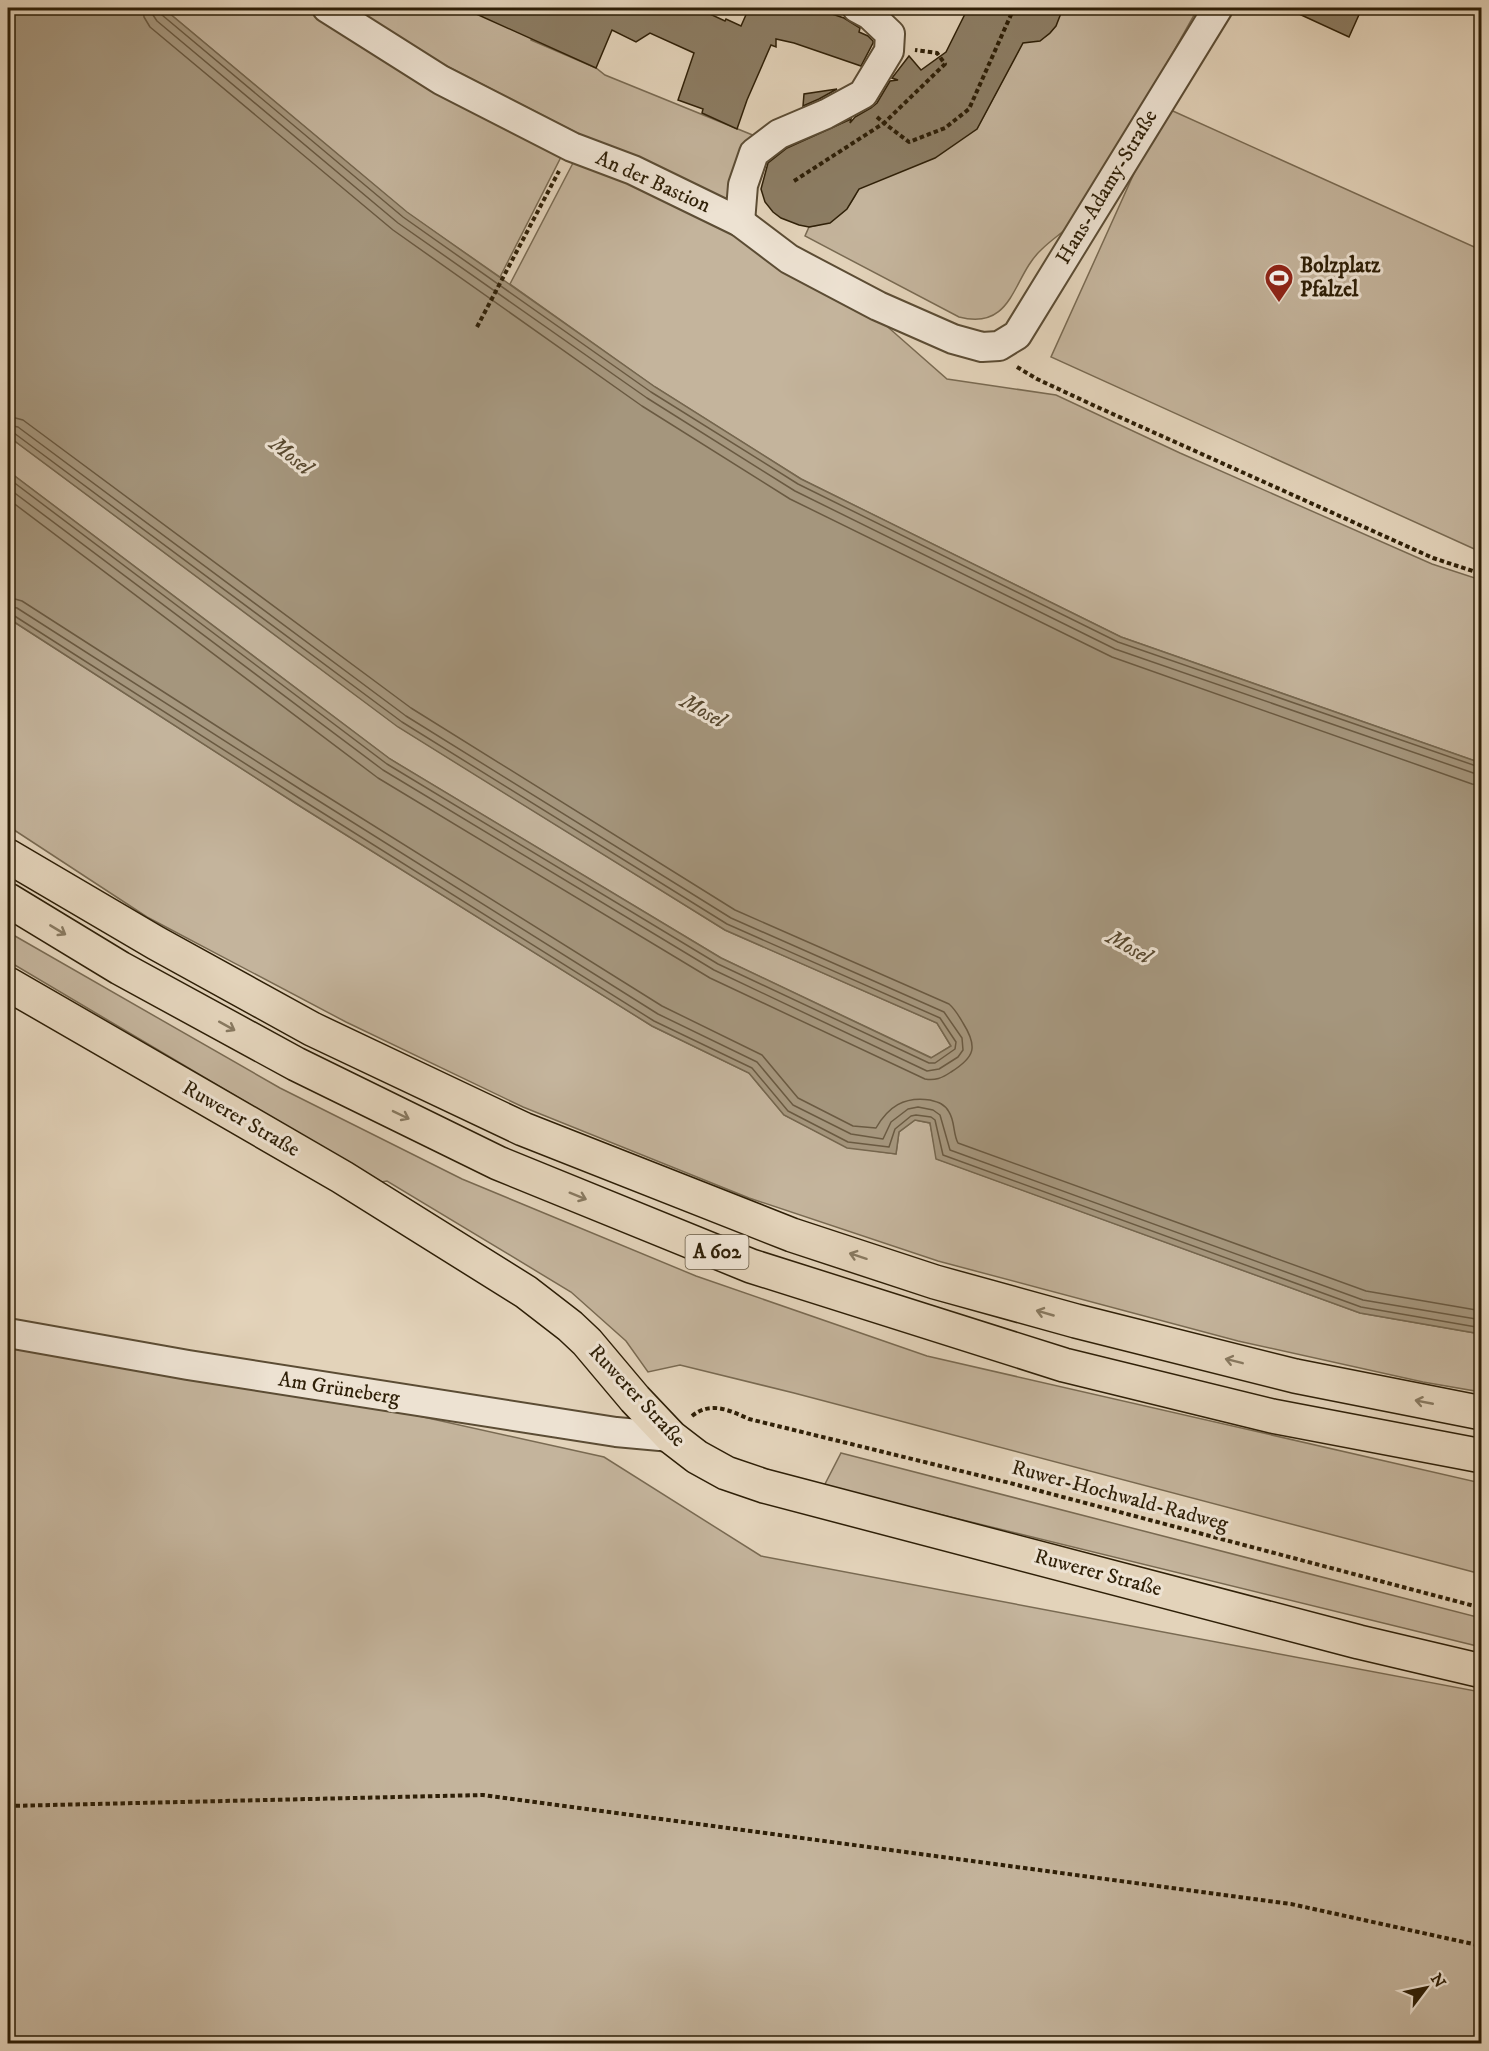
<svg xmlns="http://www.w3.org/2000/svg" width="1489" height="2051" viewBox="0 0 1489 2051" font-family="'IM FELL DW Pica',serif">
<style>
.green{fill:#c4b49c;stroke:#796a52;stroke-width:1.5}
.water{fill:#a5967d;stroke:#75664e;stroke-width:1.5}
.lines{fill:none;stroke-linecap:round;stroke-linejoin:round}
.shore{stroke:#6a5a42;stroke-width:1.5}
.building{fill:#8c7d64;stroke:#2e1f07;stroke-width:1.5}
.minor-casing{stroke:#5b4c34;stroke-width:32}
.major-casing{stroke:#2e1f07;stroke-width:36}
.highway-casing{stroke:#2e1f07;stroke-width:36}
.path{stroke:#2e1f07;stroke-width:4;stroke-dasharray:4.5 3;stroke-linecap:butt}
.minor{stroke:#ede2d2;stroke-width:28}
.major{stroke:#e3d3ba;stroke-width:33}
.highway{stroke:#e3d3ba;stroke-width:33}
.oneway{stroke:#887960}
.labels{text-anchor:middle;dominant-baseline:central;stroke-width:6;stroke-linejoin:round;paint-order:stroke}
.shield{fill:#ede2d2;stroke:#675a44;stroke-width:1.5}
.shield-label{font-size:20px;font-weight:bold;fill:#2e1f07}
.street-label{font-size:21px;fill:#2e1f07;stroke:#ede2d2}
.poi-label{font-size:21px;font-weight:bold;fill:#2e1f07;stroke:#ede2d2;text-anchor:start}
.water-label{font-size:22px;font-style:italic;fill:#584930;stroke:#ede2d2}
</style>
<rect width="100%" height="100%" fill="#e3d3ba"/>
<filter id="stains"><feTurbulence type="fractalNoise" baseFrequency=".00333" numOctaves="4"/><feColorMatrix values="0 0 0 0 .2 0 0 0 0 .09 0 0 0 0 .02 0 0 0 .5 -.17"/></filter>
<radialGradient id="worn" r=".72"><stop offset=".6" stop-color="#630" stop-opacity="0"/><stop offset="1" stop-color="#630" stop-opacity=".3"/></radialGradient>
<g class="green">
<path d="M163 8H312L437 84 562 155 500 277 406 212Z"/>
<path d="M345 8H478L476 13 532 36 531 40 596 68 605 75 755 136 724 203 577 133 377 30Z"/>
<path d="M1060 8H1198L1083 212C1071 228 1055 236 1041 250 1012 277 1014 331 959 317L805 236 809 227C832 224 849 212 858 189L977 129 1023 42C1049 40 1055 33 1060 8Z"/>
<path d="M1164 107 1481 250V552L1051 357Z"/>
<path d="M578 161 719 222 881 321 947 379 1056 395 1180 453 1432 564 1481 580V763L1121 637 801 479 655 387 510 284 573 163Z"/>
<path d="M8 436 399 727 725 930 937 1023 951 1046 932 1058 721 958 390 759 8 471Z"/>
<path d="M8 618 295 803 652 1026 749 1073 784 1115 847 1147 896 1154 899 1132 915 1120 930 1123 937 1159 1360 1313 1481 1334V1392L1423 1382 1238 1341 938 1261 749 1198 523 1107 346 1022 147 917 8 826Z"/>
<path d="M8 932 280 1088 462 1179 696 1276 927 1356 1481 1483V1574L794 1393 680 1365 648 1372 626 1341 571 1292 387 1181 381 1182 8 961Z"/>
<path d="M8 1325 604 1457 761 1556 1481 1692V2043L8 2044Z"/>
<path d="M841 1453 1481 1618V1647L824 1486Z"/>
</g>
<path class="water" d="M8 8H163L407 212 655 387 801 479 1121 637 1481 763V1334L1360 1313 936 1159 930 1123 915 1120 899 1132 896 1154 847 1148 784 1115 749 1073 652 1026 295 803 8 618V471L390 759 721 958 931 1058 951 1046 937 1023 725 930 398 727 8 436Z"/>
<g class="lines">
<g class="shore">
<path d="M143 8 144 17 150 27 393 230 642 406 790 499 1112 657 1472 784 1482 785"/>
<path d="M152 8 153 15 157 21 398 223 647 398 795 491 1115 649 1482 776"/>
<path d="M159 8 162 15 403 217 651 392 798 484 1118 642 1482 768"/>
<path d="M8 416 23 420 411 708 735 910 949 1004C955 1009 959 1016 963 1023 978 1047 975 1057 951 1072 942 1078 935 1081 925 1079L710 978 378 778 8 499"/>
<path d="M8 425 18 427 406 716 731 918 944 1012 962 1038 963 1050 958 1057 939 1069 927 1071 714 970 383 770 8 488"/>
<path d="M8 432 14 433 402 722 727 924 940 1018 956 1042 955 1049 935 1063H929L718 964 387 764 8 478"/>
<path d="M8 597 22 601 307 784 662 1006 762 1055 798 1098 853 1126 876 1128C888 1107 904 1096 930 1100 938 1102 945 1104 949 1112 955 1121 953 1134 958 1143L1366 1291 1482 1311"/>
<path d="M8 606 17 608 303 791 658 1014 757 1062 793 1105 851 1134 883 1139 891 1122 908 1109 918 1107 933 1110 940 1115 950 1150 1363 1300 1482 1320"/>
<path d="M8 614 13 615 299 798 654 1021 752 1068 788 1111 848 1142 889 1147 895 1129 911 1116 916 1115 931 1117 935 1120 943 1155 1361 1307 1482 1328"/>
</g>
</g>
<g class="building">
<path d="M463 8H697L725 21 726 19 741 26 749 8H814L844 18 860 28 859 32 868 36 873 41V43L861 66 794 43 776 39V47L771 45 747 100 737 129 702 113 703 109 678 100 694 53 650 33 636 42 612 30 596 68Z"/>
<path d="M968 8H1063L1056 26 1050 33 1040 41 1023 43 977 129 935 158 859 189 847 209 830 223 809 227 799 225 781 218 773 212 765 202 761 189 768 163 787 148 851 119 850 123 855 117 871 108 877 103 890 81 898 80 892 78 909 56 921 70 946 52Z"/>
<path d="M1286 8H1362L1349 37Z"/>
<path d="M837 89 819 99 803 106 804 94Z"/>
</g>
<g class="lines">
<g class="minor-casing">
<g id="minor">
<path d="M327 8 441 80 572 147 633 170 740 222 789 259 878 306 953 339 982 347 999 346 1017 335 1218 8"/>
<path d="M740 222 743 185 754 153 779 134 826 114 863 94 889 51 890 34 870 15 857 8"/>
<path d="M8 1333 188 1365 616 1432 671 1437"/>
</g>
</g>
<g class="major-casing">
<path id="major" d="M8 984 342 1177 526 1292 570 1326 587 1342 635 1399 671 1437 697 1457 726 1473 764 1486 1359 1642 1482 1671"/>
</g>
<g class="highway-casing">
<g id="highway">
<path d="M8 856 156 943 312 1029 523 1129 792 1235 935 1282 1076 1321 1295 1376 1482 1413"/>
<path d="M8 900 120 968 296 1064 498 1163 751 1266 1064 1365 1272 1416 1482 1456"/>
</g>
</g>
<g class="path">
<path d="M877 117 884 123 945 64 937 53 915 50"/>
<path d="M794 181 884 123 909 142 945 128 969 109 1014 8"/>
<path d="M477 327 559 171"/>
<path d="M1017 367 1037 379 1095 406 1433 558 1482 574"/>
<path d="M692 1416C711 1401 729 1410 749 1419L1010 1483 1482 1608"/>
<path d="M8 1806 483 1795 1291 1904 1482 1946"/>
</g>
<use href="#minor" class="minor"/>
<use href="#major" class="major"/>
<use href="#highway" class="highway"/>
</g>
<defs><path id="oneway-shaft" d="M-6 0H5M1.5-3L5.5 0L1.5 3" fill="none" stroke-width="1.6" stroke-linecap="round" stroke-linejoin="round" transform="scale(1.5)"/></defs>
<g class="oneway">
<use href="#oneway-shaft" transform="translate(58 930) rotate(31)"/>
<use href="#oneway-shaft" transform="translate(227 1026) rotate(29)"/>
<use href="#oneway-shaft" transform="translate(401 1115) rotate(26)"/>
<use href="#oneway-shaft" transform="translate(578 1196) rotate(22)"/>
<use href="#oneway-shaft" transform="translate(858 1256) rotate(-162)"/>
<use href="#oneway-shaft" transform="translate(1045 1313) rotate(-164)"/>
<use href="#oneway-shaft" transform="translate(1234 1361) rotate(-166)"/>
<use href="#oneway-shaft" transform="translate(1424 1402) rotate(-169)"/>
</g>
<defs>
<g id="stadium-pin" transform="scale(1.5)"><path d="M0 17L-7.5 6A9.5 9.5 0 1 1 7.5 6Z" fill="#8f2418" stroke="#ede2d2"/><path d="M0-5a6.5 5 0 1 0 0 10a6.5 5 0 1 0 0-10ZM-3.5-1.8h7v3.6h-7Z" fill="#fff"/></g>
</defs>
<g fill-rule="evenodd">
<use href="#stadium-pin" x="1279" y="278"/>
</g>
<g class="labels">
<rect class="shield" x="685.5" y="1235" width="63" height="34" rx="4.5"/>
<g class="shield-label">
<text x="717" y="1252">A 602</text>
</g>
<g class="street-label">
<text transform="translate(653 182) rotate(24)">An der Bastion</text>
<text transform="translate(1107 187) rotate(-59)">Hans-Adamy-Straße</text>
<text transform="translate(241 1119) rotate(30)">Ruwerer Straße</text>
<text transform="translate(339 1389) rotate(9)">Am Grüneberg</text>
<text transform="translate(637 1396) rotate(47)">Ruwerer Straße</text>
<text transform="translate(1120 1496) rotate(15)">Ruwer-Hochwald-Radweg</text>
<text transform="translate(1098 1573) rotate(15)">Ruwerer Straße</text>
</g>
<g class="poi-label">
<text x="1300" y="266">Bolzplatz<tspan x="1300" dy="24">Pfalzel</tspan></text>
</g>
<g class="water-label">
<text transform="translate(291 456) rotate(38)">Mosel</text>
<text transform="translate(703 711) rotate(29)">Mosel</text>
<text transform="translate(1129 947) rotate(29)">Mosel</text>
</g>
</g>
<rect width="1489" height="2051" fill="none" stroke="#e3d3ba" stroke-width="30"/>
<rect x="9" y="9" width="1471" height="2033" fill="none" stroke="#2e1f07" stroke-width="3"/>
<rect x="15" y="15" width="1459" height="2021" fill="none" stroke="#2e1f07" stroke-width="1.5"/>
<g transform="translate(1426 1988) rotate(58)" stroke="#ede2d2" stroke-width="4.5" paint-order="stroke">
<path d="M0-4.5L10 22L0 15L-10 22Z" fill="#2e1f07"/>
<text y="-9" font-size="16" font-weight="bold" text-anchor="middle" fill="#2e1f07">N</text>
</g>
<rect width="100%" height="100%" filter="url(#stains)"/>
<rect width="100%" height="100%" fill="url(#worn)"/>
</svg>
